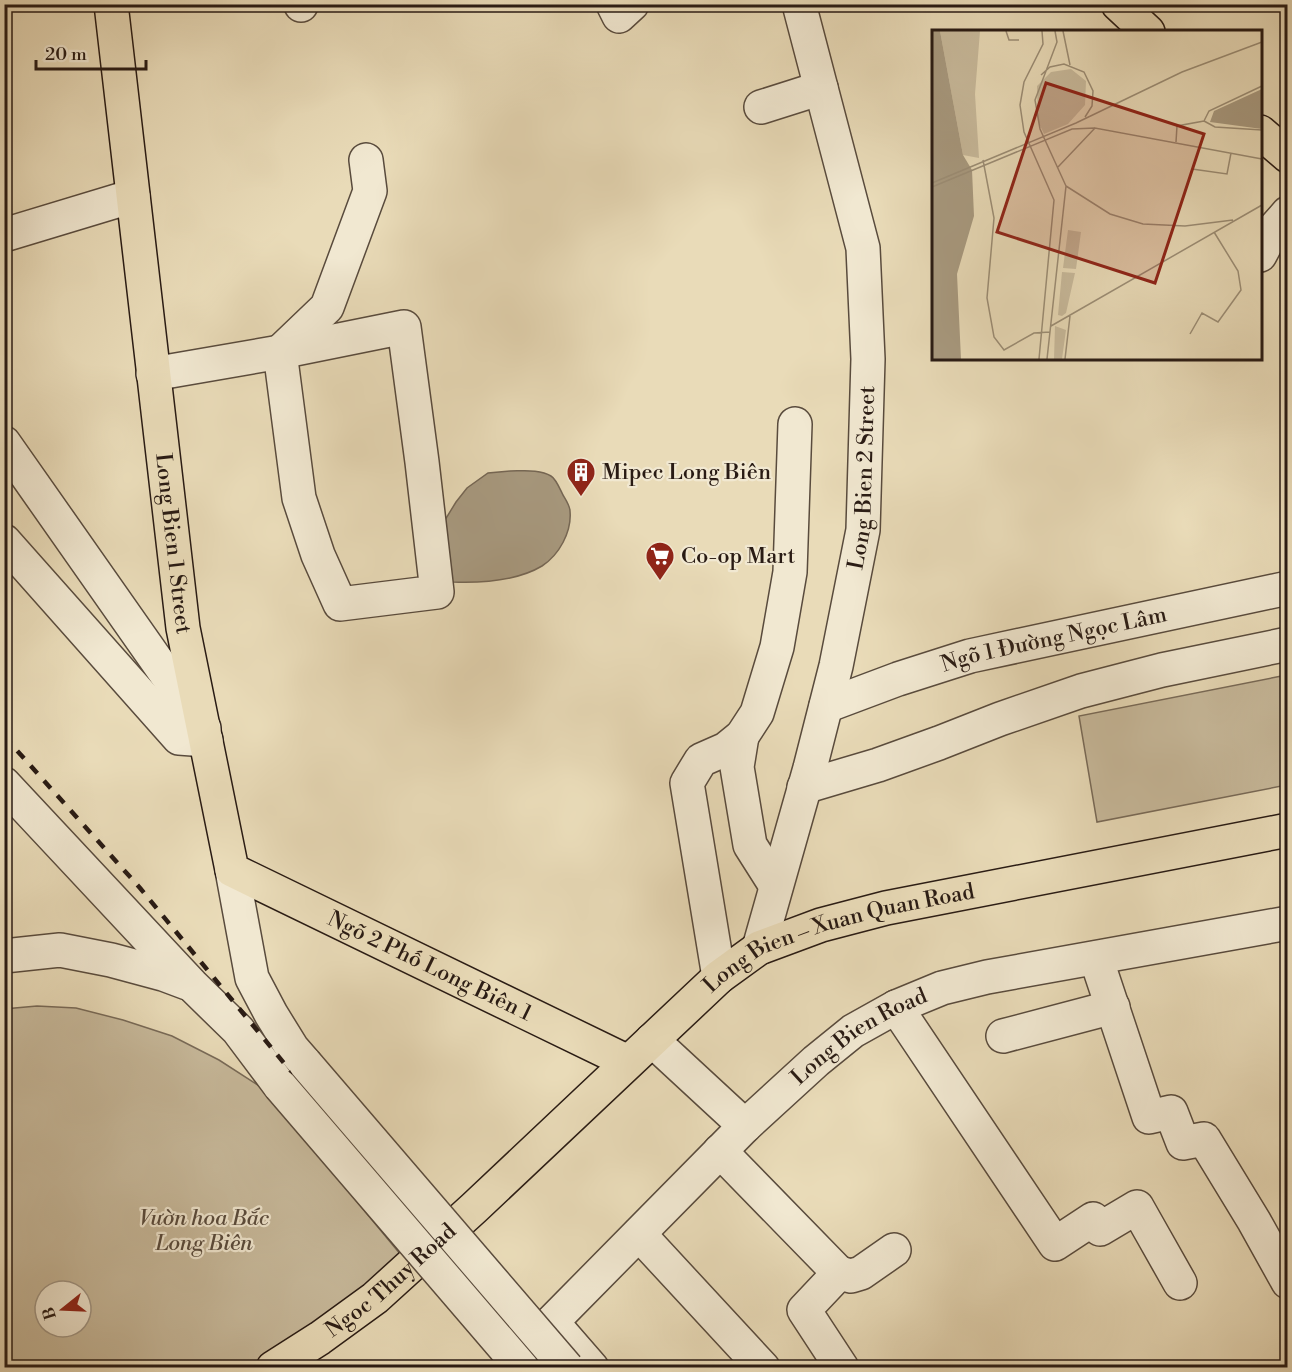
<svg xmlns="http://www.w3.org/2000/svg" width="1292" height="1372" viewBox="0 0 1292 1372" font-family="'Libre Bodoni',serif">
<style>
.green{fill:#c8ba9c;stroke:#786a58;stroke-width:1.5;fill-rule:evenodd}
.water{fill:#a89a80;stroke:#756755;stroke-width:1.5}
.lines{fill:none;stroke-linecap:round;stroke-linejoin:round}
.minor-casing{stroke:#594b3d;stroke-width:36}
.major-casing{stroke:#291b14;stroke-width:36}
.minor{stroke:#f1e8d1;stroke-width:33}
.major{stroke:#e9dbb8;stroke-width:33}
.rail{stroke:#291b14;stroke-width:4.5;stroke-dasharray:10 10;stroke-linecap:butt}
.minor-bridge-casing{stroke:#594b3d;stroke-width:36;stroke-linecap:butt}
.minor-bridge{stroke:#f1e8d1;stroke-width:33}
.labels{text-anchor:middle;dominant-baseline:central;stroke-width:4.5;stroke-linejoin:round;paint-order:stroke}
.poi-label{font-size:22px;fill:#291b14;stroke:#f1e8d1;text-anchor:start}
.street-label{font-size:22px;fill:#291b14;stroke:#f1e8d1}
.park-label{font-size:22px;font-style:italic;fill:#594b3d;stroke:#f1e8d1}
.inset-road{fill:none;stroke:#9c8e76;stroke-width:1.5}
.view{fill:#8f2418;fill-opacity:0.15;stroke:#8f2418;stroke-width:3}
.inset-edge{fill:none;stroke:#291b14;stroke-width:3}
</style>
<rect width="100%" height="100%" fill="#e9dbb8"/>
<filter id="stains"><feTurbulence type="fractalNoise" baseFrequency=".00333" numOctaves="4"/><feColorMatrix values="0 0 0 0 .2 0 0 0 0 .09 0 0 0 0 .02 0 0 0 .5 -.17"/></filter>
<radialGradient id="worn" r=".72"><stop offset=".6" stop-color="#630" stop-opacity="0"/><stop offset="1" stop-color="#630" stop-opacity=".3"/></radialGradient>
<g class="green">
<path d="M1287 675V785L1097 822 1079 716Z"/>
<path d="M37 1006 76 1008 123 1020 172 1036 219 1060 264 1089 401 1255 273 1367H5L4 1009ZM45 1291H81V1327H45Z"/>
</g>
<path class="water" d="M510 471C523 471 540 469 551 476 556 479 560 489 563 495 566 500 570 506 570 511 572 532 559 555 542 566 517 581 481 583 453 582L442 568 437 533 456 502 467 488 488 473Z"/>
<g class="lines">
<g class="minor-casing">
<g id="minor">
<path d="M301 4V5"/>
<path d="M613 4 619 16 632 4"/>
<path d="M761 107 821 88"/>
<path d="M4 235 133 196"/>
<path d="M1260 255 1273 230 1288 213"/>
<path d="M280 352 327 307 370 191 366 160"/>
<path d="M153 374 280 352 404 327 422 462 437 592 340 604 318 555 299 498 280 352"/>
<path d="M4 443 204 728"/>
<path d="M4 541 179 738 206 740"/>
<path id="s1" d="M826 706 898 679 970 656 1288 588"/>
<path d="M742 736 737 767 750 845 776 886"/>
<path d="M4 784 192 985 238 1030 280 1086"/>
<path d="M804 787 878 765 939 743 1000 719 1081 691 1162 670 1288 644"/>
<path d="M232 870 252 978 271 1014 292 1048 305 1063"/>
<path id="s2" d="M759 948 810 768 836 666 863 530 868 359 863 248 799 4"/>
<path d="M4 956 60 950 111 960 163 974 187 983"/>
<path d="M1096 958 1149 1117 1171 1112 1183 1143 1204 1139 1254 1221 1288 1282"/>
<path d="M719 977 687 783 701 760 726 749 742 736 757 713 777 647 790 572 795 424"/>
<path d="M896 1007 1055 1244 1093 1219 1100 1229 1137 1207 1180 1283"/>
<path d="M1003 1036 1113 1007"/>
<path d="M652 1040 745 1126"/>
<path d="M720 1151 839 1273 804 1310 842 1368"/>
<path d="M639 1234 763 1368"/>
<path d="M839 1273 851 1276 861 1273 894 1250"/>
<path d="M552 1322 592 1368"/>
<path id="s3" d="M518 1354 532 1342 745 1126 816 1061 853 1031 896 1007 942 988 987 977 1288 923"/>
</g>
</g>
<g class="major-casing">
<g id="major">
<path id="s4" d="M111 4 183 628 232 870 628 1062"/>
<path d="M1118 4 1148 32"/>
<path d="M1260 132 1288 156"/>
<path id="s5" d="M273 1368 320 1338 375 1298 474 1208 719 977 759 948 821 925 886 908 1288 830"/>
</g>
</g>
<use href="#minor" class="minor"/>
<use href="#major" class="major"/>
<path class="rail" d="M4 736 140 888 293 1074 545 1368"/>
<g class="minor-bridge-casing">
<g id="minor-bridge">
<path d="M305 1063 567 1368"/>
<path d="M280 1086 522 1368"/>
</g>
</g>
<use href="#minor-bridge" class="minor-bridge"/>
</g>
<defs>
<g id="building-pin" transform="scale(1.5)"><path d="M0 17L-7.5 6A9.5 9.5 0 1 1 7.5 6Z" fill="#8f2418" stroke="#f1e8d1"/><path d="M-4-6H4V6H1V3H-1V6H-4ZM-2.5-4.3h1.7v1.8h-1.7ZM.8-4.3h1.7v1.8H.8ZM-2.5-1h1.7V.8h-1.7ZM.8-1h1.7V.8H.8Z" fill="#fff"/></g>
<g id="supermarket-pin" transform="scale(1.5)"><path d="M0 17L-7.5 6A9.5 9.5 0 1 1 7.5 6Z" fill="#8f2418" stroke="#f1e8d1"/><path d="M-6-5.5h2.5l.6 2H6L4.5 2H-2.5L-4.4-4H-6ZM-1.5 3.2a1.3 1.3 0 1 0 .1 0ZM3 3.2a1.3 1.3 0 1 0 .1 0Z" fill="#fff"/></g>
</defs>
<g fill-rule="evenodd">
<use href="#building-pin" x="581" y="472"/>
<use href="#supermarket-pin" x="660" y="556"/>
</g>
<g class="labels">
<g class="poi-label">
<text x="602" y="472">Mipec Long Biên</text>
<text x="681" y="556">Co-op Mart</text>
</g>
<g class="street-label">
<text stroke="none"><textPath href="#s2" startOffset="483">Long Bien 2 Street</textPath></text>
<text stroke="none"><textPath href="#s4" startOffset="543">Long Bien 1 Street</textPath></text>
<text stroke="none"><textPath href="#s1" startOffset="238">Ngõ 1 Đường Ngọc Lâm</textPath></text>
<text stroke="none"><textPath href="#s5" startOffset="722">Long Bien – Xuan Quan Road</textPath></text>
<text stroke="none"><textPath href="#s4" startOffset="1095">Ngõ 2 Phố Long Biên 1</textPath></text>
<text stroke="none"><textPath href="#s3" startOffset="468">Long Bien Road</textPath></text>
<text stroke="none"><textPath href="#s5" startOffset="147">Ngoc Thuy Road</textPath></text>
</g>
<g class="park-label">
<text x="204" y="1218">Vườn hoa Bắc<tspan x="204" dy="25">Long Biên</tspan></text>
</g>
</g>
<g transform="translate(932 30)">
<rect width="330" height="330" fill="#e9dbb8"/>
<path d="M8 1H48L43 64 47 128 31 125ZM139 39 154 51 153 75 136 94 112 104 106 91 105 56 119 42ZM136 200 149 202 144 239 131 238ZM130 242 143 243 134 283 130 286 126 285ZM123 296 134 300 130 329H122Z" fill="#c8ba9c"/>
<path d="M0 1H8L31 125 40 140 42 186 25 244 29 329H0ZM330 59V99L278 92 282 81Z" fill="#a89a80"/>
<path class="inset-road" d="M74 1 77 10H87M131 1 138 35M109 45 118 37 132 34 152 42 161 61 160 76 153 87M272 91 277 81 330 56M272 91 283 97 330 100M244 112 245 96 272 91M51 130 62 188 55 268 62 307 72 320 102 303 118 302M126 137 163 98 330 129M260 139 295 144 299 123M0 153 144 93 250 42 330 12M134 156 178 184 211 194 253 196 301 190M0 157 140 99 163 98M119 296 330 175M258 304 270 283 286 292 309 260 306 241 282 202M107 329 122 170 92 102 88 75 92 52 111 14 110 1M115 329 134 156 108 99 103 70 125 12 123 1M133 329 138 286"/>
<path class="view" d="M114 53 272 104 223 253 65 202Z"/>
<rect width="330" height="330" class="inset-edge"/>
</g>
<rect width="1292" height="1372" fill="none" stroke="#e9dbb8" stroke-width="24"/>
<rect x="6" y="6" width="1280" height="1360" fill="none" stroke="#291b14" stroke-width="3"/>
<rect x="12" y="12" width="1268" height="1348" fill="none" stroke="#291b14" stroke-width="1.5"/>
<g transform="translate(63 1309) rotate(252)"><circle r="28" fill="#f1e8d1" stroke="#a19685" stroke-width="1.5"/>
<path d="M0-4.5L10 22L0 15L-10 22Z" fill="#8f2418"/>
<text y="-9" font-size="16" font-weight="bold" text-anchor="middle" fill="#291b14">B</text>
</g>
<path d="M36 60v9h110v-9" fill="none" stroke="#291b14" stroke-width="3"/>
<text x="45" y="60" font-size="18" fill="#291b14" stroke="#f1e8d1" stroke-width="4.5" paint-order="stroke">20 m</text>
<rect width="100%" height="100%" filter="url(#stains)"/>
<rect width="100%" height="100%" fill="url(#worn)"/>
</svg>
